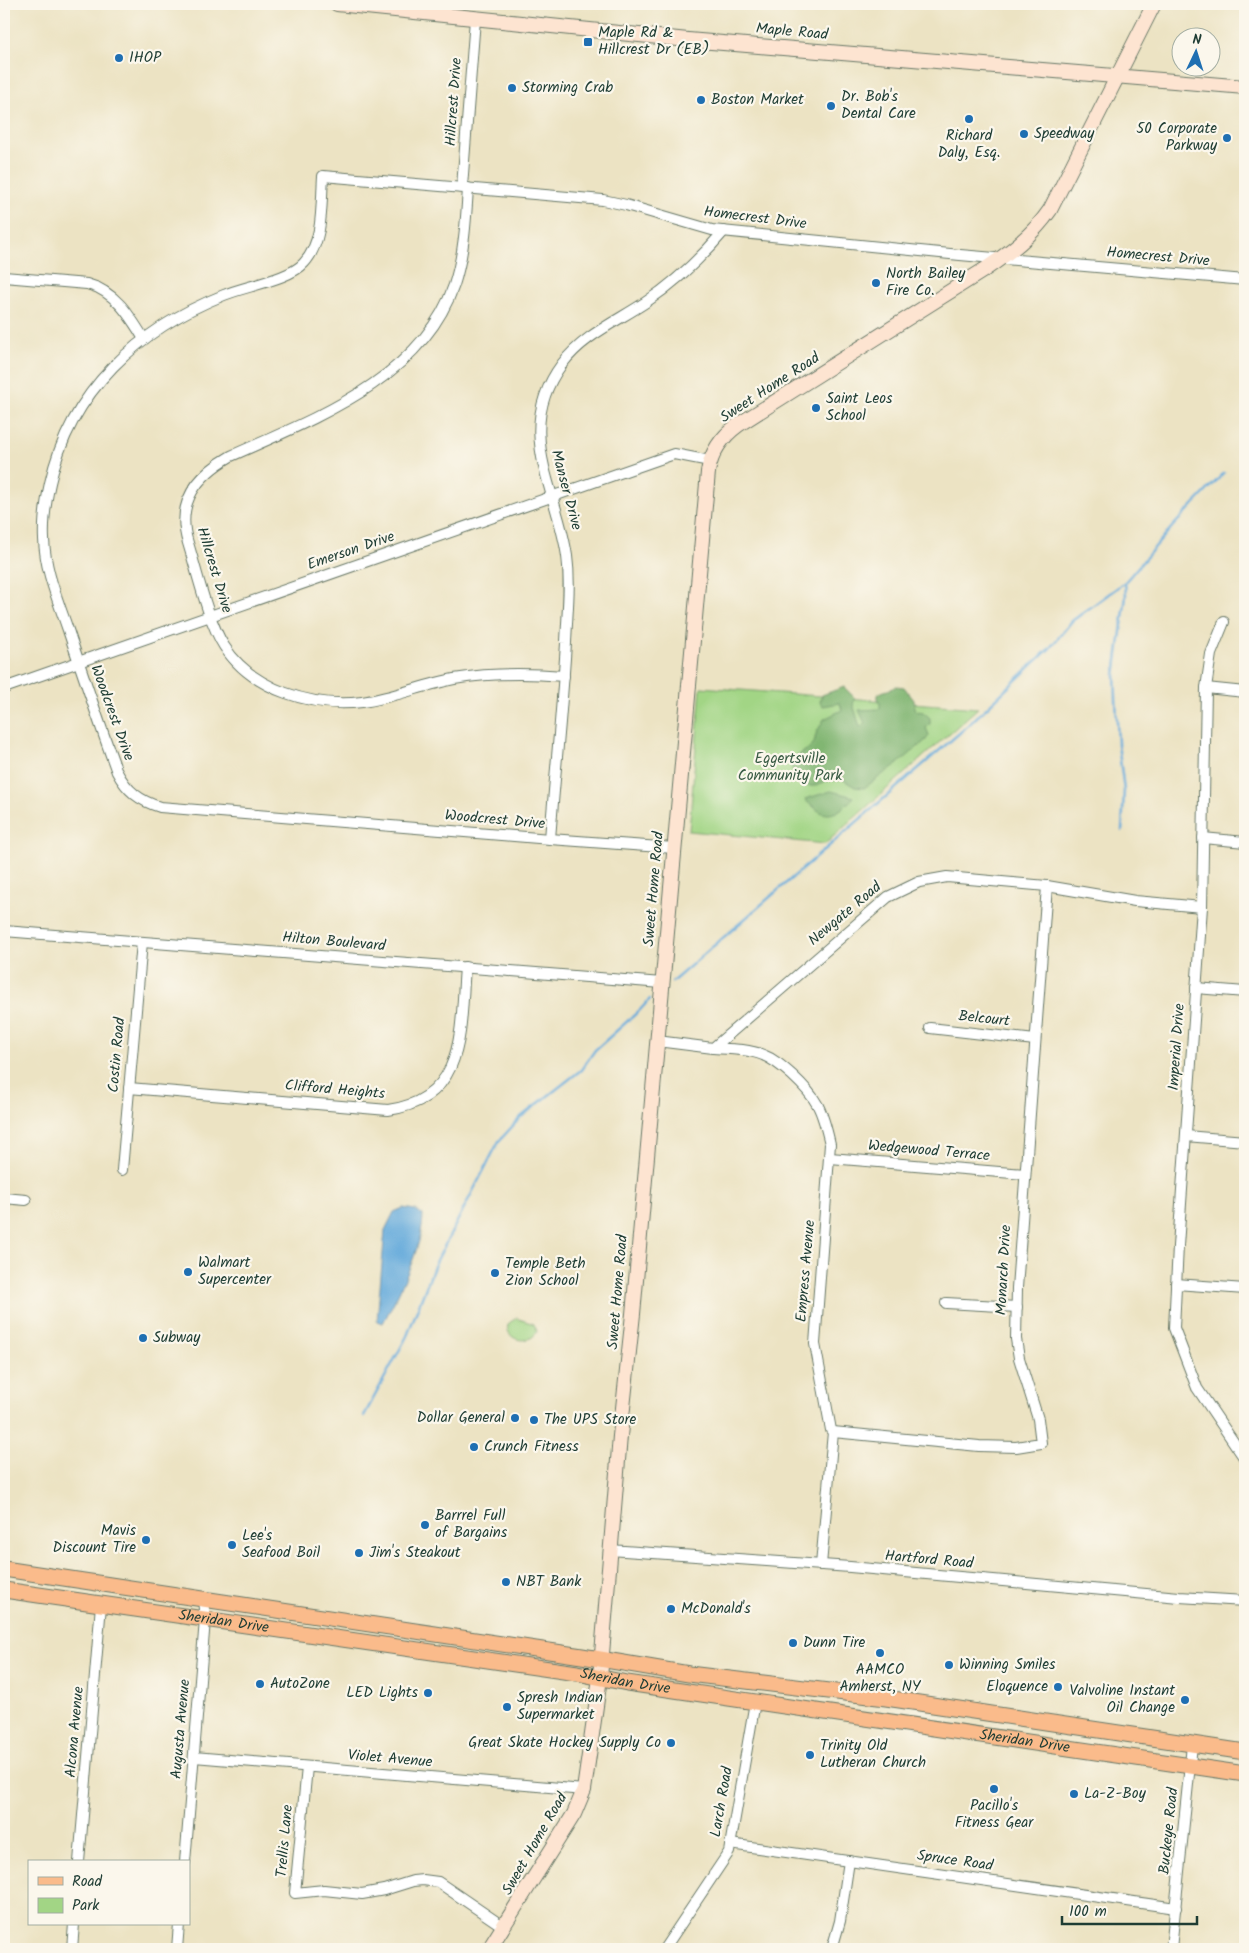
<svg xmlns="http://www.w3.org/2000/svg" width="1249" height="1953" viewBox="0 0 1249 1953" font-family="Kalam,sans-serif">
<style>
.green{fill:#a2d585;stroke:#60895c}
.forest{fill:#81b672;stroke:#507a53}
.water{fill:#65aadb;stroke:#427488}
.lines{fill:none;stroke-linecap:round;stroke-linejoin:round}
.stream{stroke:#65aadb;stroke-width:2.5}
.street-casing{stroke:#677766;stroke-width:12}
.secondary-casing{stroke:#677766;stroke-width:16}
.primary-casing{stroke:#677766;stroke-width:17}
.street{stroke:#fff;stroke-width:10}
.secondary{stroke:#fde4d1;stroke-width:14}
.primary{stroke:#fabb8b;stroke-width:15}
.poi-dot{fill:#1f6fb2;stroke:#fbf7ec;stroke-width:2}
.labels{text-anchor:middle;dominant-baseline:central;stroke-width:4.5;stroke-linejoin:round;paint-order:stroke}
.street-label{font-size:15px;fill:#1f3d34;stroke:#fbf7ec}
.poi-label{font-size:15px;fill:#1f3d34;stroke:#fbf7ec;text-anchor:start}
.park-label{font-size:15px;fill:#395b44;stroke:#fbf7ec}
</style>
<rect width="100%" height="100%" fill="#fbf7ec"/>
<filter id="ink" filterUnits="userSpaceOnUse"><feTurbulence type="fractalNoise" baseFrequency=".02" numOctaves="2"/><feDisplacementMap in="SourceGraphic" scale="10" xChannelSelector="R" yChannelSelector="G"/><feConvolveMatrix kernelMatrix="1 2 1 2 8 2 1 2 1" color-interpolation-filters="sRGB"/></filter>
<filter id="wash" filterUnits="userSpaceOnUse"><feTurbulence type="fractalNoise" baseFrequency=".0096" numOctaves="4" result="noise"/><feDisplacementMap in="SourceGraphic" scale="20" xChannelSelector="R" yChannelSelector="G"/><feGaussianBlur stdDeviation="1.12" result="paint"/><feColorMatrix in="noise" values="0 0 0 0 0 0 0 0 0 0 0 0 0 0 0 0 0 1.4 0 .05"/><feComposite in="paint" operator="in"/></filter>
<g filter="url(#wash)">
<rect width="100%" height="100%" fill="#ece3c3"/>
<g class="green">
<path d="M701 687 978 708 825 844 689 831Z"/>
<path d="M516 1318 534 1324 537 1331C531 1346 504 1341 508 1324Z"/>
</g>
<g class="forest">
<path d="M896 686 904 687 914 700V708L916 711 923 712 930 718V724L926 728 929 735 926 740 904 759 864 788 855 787 842 779C836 782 831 779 826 781 824 781 821 785 819 785 802 790 795 776 790 763L791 760 808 749 814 743 816 734 824 719 842 710 840 703 823 706 820 702 822 695 844 687 855 698 853 704 860 727 865 723 859 710 880 709V703L877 699V695C883 690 889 691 896 686Z"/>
<path d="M831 791 854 797C842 810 829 822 814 807 810 803 808 804 805 799Z"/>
</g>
<path class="water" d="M403 1208 415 1210 423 1215C423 1247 398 1295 383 1323L377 1321 385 1230 394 1212Z"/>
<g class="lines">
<g class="stream">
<path d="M1122 831 1124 790 1118 744 1115 675 1126 596 1125 582"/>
<path d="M672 982 963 730 1050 648 1072 621 1125 582 1173 526 1224 473"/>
<path d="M364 1416 407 1336 435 1264 499 1141 521 1117 581 1070 595 1050 640 1010 650 999"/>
</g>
</g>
</g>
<g filter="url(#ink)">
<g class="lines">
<g class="street-casing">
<g id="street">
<path d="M462 187 475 19"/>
<path d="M468 188C466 221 464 254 454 285 422 379 313 419 231 456 198 475 175 502 188 543 197 572 208 621 224 646 252 690 313 708 362 702 393 698 423 685 454 679 490 673 528 673 564 676"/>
<path d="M4 277 87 284C115 291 130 316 144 339"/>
<path d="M1224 622 1211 654 1206 688 1202 907 1178 1246 1174 1328 1197 1388 1245 1459"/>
<path d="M4 688 674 454 710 461"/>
<path d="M1206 688 1245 692"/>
<path d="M1203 838 1245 842"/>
<path d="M550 839C555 774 562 709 566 643 567 614 571 585 567 556 557 488 513 430 562 364 584 335 616 322 646 302 676 282 701 258 724 231"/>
<path d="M674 848 550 839 160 807C140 801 127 791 117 772 100 725 84 678 68 630 58 600 45 571 44 539 43 520 46 501 50 483 70 391 140 328 224 295 246 286 290 279 304 263 324 242 321 203 323 176L603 200 626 205 712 230 960 255 1245 280"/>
<path d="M4 931 662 983"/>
<path d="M1196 988 1245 992"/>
<path d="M930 1028 1035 1040"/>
<path d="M657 1041 713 1048 888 897 919 882 947 877 1047 886 1135 901 1202 907"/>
<path d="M713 1048C730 1049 748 1049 763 1055 774 1059 783 1067 792 1075 818 1099 822 1109 830 1144L815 1344 831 1430 833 1432 821 1565"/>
<path d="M129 1088 388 1110C467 1099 460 1029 465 967"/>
<path d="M1186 1136 1245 1141"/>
<path d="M830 1158 1025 1174"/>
<path d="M122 1170 142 942"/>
<path d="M4 1198 26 1200"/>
<path d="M1176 1284 1245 1289"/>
<path d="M946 1303 1017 1307"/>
<path d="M833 1432 979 1446 1016 1447 1041 1443 1038 1419 1019 1358 1016 1339 1017 1288 1047 886"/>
<path d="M610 1550 850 1567 1179 1597 1245 1601"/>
<path d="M194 1757 584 1790"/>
<path d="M307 1767 295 1893 324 1890 362 1894 384 1890 413 1881 423 1880 438 1882 504 1927"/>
<path d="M730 1844 1176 1908"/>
<path d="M79 1862 101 1605"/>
<path d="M185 1862 205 1620 203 1599"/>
<path d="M72 1949 74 1924"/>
<path d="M177 1949 179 1924"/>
<path d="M664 1949 729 1852 755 1702"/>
<path d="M832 1949 840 1921 849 1861"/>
<path d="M1171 1949 1192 1745"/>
</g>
</g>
<g class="secondary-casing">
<g id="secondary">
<path d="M337 4 688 40 1245 87"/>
<path d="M489 1949 574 1814 584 1790 600 1678 620 1436 633 1314 708 472C711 452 723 436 738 425L984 270C1009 253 1033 235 1050 210L1154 4"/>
</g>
</g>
<g class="primary-casing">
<g id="primary">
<path d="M4 1569 582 1656 689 1674 886 1698 1245 1752"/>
<path id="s1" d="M4 1590 577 1673 627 1683 1245 1774"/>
</g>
</g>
<use href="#street" class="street"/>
<use href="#secondary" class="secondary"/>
<use href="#primary" class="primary"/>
</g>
</g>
<g class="poi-dot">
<rect x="583" y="37" width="10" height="10" rx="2.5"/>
<circle cx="119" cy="58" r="5"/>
<circle cx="512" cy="88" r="5"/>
<circle cx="701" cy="100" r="5"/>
<circle cx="831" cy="106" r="5"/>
<circle cx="969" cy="119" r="5"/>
<circle cx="1024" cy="134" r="5"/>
<circle cx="1227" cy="138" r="5"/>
<circle cx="876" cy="283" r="5"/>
<circle cx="816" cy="408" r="5"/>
<circle cx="188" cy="1272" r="5"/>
<circle cx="495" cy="1273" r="5"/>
<circle cx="143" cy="1338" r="5"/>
<circle cx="515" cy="1418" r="5"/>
<circle cx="534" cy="1420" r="5"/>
<circle cx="474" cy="1447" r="5"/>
<circle cx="425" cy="1525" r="5"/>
<circle cx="146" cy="1540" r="5"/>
<circle cx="232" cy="1545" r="5"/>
<circle cx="359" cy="1553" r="5"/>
<circle cx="506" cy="1582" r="5"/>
<circle cx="671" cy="1609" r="5"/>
<circle cx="793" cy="1643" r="5"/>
<circle cx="880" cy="1653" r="5"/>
<circle cx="949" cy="1665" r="5"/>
<circle cx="260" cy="1684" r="5"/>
<circle cx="1058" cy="1687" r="5"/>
<circle cx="428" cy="1693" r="5"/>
<circle cx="1185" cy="1700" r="5"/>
<circle cx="507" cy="1707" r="5"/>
<circle cx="671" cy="1743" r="5"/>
<circle cx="810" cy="1755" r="5"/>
<circle cx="994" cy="1789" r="5"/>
<circle cx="1074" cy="1794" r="5"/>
</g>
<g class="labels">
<g class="street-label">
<text transform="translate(792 32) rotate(5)">Maple Road</text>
<text transform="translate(454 102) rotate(-86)">Hillcrest Drive</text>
<text transform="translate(755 218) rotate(7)">Homecrest Drive</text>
<text transform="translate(1158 257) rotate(5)">Homecrest Drive</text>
<text transform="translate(770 388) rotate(-33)">Sweet Home Road</text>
<text transform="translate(566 490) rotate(75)">Manser Drive</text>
<text transform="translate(351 551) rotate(-19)">Emerson Drive</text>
<text transform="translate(214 570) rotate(73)">Hillcrest Drive</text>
<text transform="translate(112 713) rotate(70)">Woodcrest Drive</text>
<text transform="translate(495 820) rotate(5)">Woodcrest Drive</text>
<text transform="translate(654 889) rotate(-85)">Sweet Home Road</text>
<text transform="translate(845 914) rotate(-40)">Newgate Road</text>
<text transform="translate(334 942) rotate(5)">Hilton Boulevard</text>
<text transform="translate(984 1019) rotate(6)">Belcourt</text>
<text transform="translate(1177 1047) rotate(-86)">Imperial Drive</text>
<text transform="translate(117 1055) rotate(-85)">Costin Road</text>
<text transform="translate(335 1090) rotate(5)">Clifford Heights</text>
<text transform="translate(929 1151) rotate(5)">Wedgewood Terrace</text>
<text transform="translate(1004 1270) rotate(-87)">Monarch Drive</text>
<text transform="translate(806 1271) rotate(-85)">Empress Avenue</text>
<text transform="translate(618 1292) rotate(-85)">Sweet Home Road</text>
<text transform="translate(929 1560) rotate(5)">Hartford Road</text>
<text stroke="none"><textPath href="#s1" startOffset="222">Sheridan Drive</textPath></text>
<text stroke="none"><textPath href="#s1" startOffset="628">Sheridan Drive</textPath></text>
<text transform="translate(181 1729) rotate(-85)">Augusta Avenue</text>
<text transform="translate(75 1732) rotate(-85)">Alcona Avenue</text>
<text stroke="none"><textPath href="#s1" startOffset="1032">Sheridan Drive</textPath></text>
<text transform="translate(390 1759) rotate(5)">Violet Avenue</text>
<text transform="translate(722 1802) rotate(-80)">Larch Road</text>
<text transform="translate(1169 1831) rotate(-84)">Buckeye Road</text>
<text transform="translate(285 1841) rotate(-85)">Trellis Lane</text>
<text transform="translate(535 1844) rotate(-60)">Sweet Home Road</text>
<text transform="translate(955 1861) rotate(8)">Spruce Road</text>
</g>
<g class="poi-label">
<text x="598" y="33">Maple Rd &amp;<tspan x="598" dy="17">Hillcrest Dr (EB)</tspan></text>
<text x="129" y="58">IHOP</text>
<text x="522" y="88">Storming Crab</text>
<text x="841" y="97">Dr. Bob's<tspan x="841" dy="17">Dental Care</tspan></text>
<text x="711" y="100">Boston Market</text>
<text x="1217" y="129" text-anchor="end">50 Corporate<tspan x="1217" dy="17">Parkway</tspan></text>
<text x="1034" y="134">Speedway</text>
<text x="969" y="136" text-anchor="middle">Richard<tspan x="969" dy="17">Daly, Esq.</tspan></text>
<text x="886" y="274">North Bailey<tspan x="886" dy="17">Fire Co.</tspan></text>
<text x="826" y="399">Saint Leos<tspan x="826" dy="17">School</tspan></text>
<text x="198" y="1263">Walmart<tspan x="198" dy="17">Supercenter</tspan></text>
<text x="505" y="1264">Temple Beth<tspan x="505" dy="17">Zion School</tspan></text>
<text x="153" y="1338">Subway</text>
<text x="505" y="1418" text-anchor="end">Dollar General</text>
<text x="544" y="1420">The UPS Store</text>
<text x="484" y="1447">Crunch Fitness</text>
<text x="435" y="1516">Barrrel Full<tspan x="435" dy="17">of Bargains</tspan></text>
<text x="136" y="1531" text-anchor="end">Mavis<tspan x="136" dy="17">Discount Tire</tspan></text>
<text x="242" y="1536">Lee's<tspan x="242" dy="17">Seafood Boil</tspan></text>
<text x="369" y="1553">Jim's Steakout</text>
<text x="516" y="1582">NBT Bank</text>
<text x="681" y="1609">McDonald's</text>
<text x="803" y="1643">Dunn Tire</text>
<text x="959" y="1665">Winning Smiles</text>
<text x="880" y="1670" text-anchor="middle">AAMCO<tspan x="880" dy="17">Amherst, NY</tspan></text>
<text x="270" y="1684">AutoZone</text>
<text x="1048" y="1687" text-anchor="end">Eloquence</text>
<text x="1175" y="1691" text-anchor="end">Valvoline Instant<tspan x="1175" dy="17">Oil Change</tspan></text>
<text x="418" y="1693" text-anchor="end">LED Lights</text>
<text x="517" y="1698">Spresh Indian<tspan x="517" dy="17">Supermarket</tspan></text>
<text x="661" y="1743" text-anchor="end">Great Skate Hockey Supply Co</text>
<text x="820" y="1746">Trinity Old<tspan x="820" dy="17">Lutheran Church</tspan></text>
<text x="1084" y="1794">La-Z-Boy</text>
<text x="994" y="1806" text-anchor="middle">Pacillo's<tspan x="994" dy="17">Fitness Gear</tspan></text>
</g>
<g class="park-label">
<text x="790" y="759">Eggertsville<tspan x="790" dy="17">Community Park</tspan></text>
</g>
</g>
<rect width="1249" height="1953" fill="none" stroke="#fbf7ec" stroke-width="20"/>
<rect x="28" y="1860" width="162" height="65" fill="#fbf7ec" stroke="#a3ada2"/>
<rect x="38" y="1877" width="25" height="8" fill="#fabb8b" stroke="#a3ada2"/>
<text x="72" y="1886" font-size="15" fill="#1f3d34">Road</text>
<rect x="38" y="1898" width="25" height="15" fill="#a2d585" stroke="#a3ada2"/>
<text x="72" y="1910" font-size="15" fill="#1f3d34">Park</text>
<g transform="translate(1196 52) rotate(4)"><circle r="24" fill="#fbf7ec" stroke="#a3ada2"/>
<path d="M0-4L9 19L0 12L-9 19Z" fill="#1f6fb2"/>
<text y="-8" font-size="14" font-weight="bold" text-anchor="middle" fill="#1f3d34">N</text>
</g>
<path d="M1062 1916v8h135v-8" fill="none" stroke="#1f3d34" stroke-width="2.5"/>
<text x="1069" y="1916" font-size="15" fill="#1f3d34" stroke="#fbf7ec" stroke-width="4" paint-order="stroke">100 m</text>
</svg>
